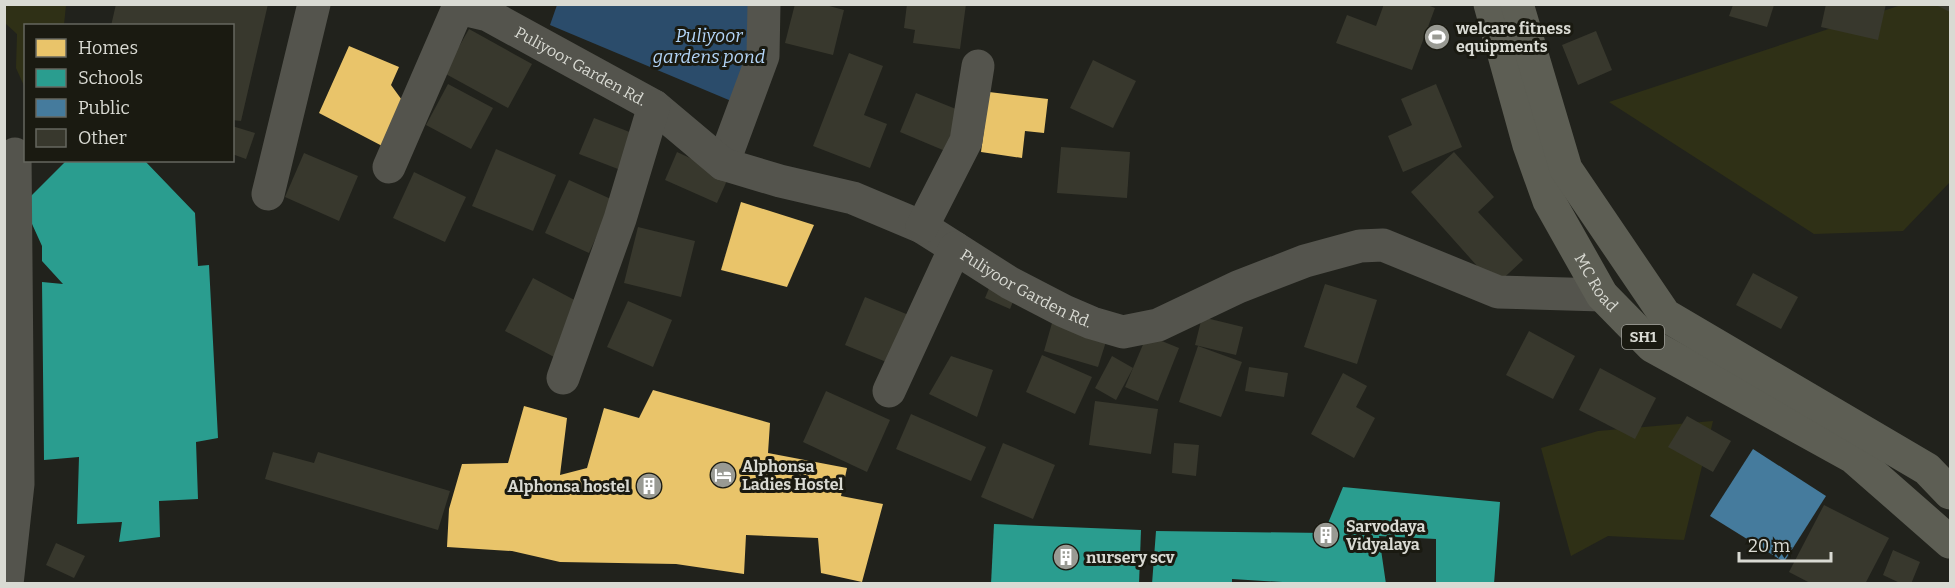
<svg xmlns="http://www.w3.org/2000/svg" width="1955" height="588" viewBox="0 0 1955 588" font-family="Bitter,serif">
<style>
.green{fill:#2f3016}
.water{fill:#2b4c6b}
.homes{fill:#e9c46a}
.schools{fill:#2a9d8f}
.public{fill:#457b9d}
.building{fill:#38382d}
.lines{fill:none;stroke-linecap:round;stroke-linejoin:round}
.minor{stroke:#54544d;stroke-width:33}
.primary{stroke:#5d5e54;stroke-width:33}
.labels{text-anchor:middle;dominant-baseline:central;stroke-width:6;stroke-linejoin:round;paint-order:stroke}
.shield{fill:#1a1a11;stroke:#a0a099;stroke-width:1.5}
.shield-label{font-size:15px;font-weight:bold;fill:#d9dad3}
.poi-label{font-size:16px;font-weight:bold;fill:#d9dad3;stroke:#1a1a11;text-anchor:start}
.street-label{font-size:16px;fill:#d9dad3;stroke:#1a1a11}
.water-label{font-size:18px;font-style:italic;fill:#b3d5f8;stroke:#1a1a11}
</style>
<rect width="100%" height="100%" fill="#21221c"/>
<g class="green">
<path d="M5 4 66 5 64 25 26 26 25 88 16 68 17 34 5 23Z"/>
<path d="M1901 5H1950V182L1903 231 1814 234 1609 102Z"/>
<path d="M1713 421 1684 540 1608 536 1571 556 1541 448 1598 431Z"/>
</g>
<path class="water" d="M557 5H768L736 103 550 25Z"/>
<g class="homes">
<path d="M349 46 399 67 391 85 407 107 386 148 319 113Z"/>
<path d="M989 92 1048 99 1044 133 1025 131 1022 158 981 152Z"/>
<path d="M741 202 814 225 787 287 721 270Z"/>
<path d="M653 390 770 423 768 453 847 468 841 496 883 504 862 582 821 573 818 538 746 535 744 574 676 564 560 562 512 551 447 547 449 509 462 464 508 463 524 406 567 418 560 475 587 468 604 408 639 418Z"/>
</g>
<g class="schools">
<path d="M67 160H144L195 213 198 266 209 265 218 438 196 442 198 499 159 501 160 537 119 542 122 522 77 524 79 457 44 460 42 282 63 284 42 261V246L23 204Z"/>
<path d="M1343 487 1500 502 1494 584H1436V539L1379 536 1386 584H1316L1232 579V584H1152L1156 531 1324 533Z"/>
<path d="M994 524 1141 530 1139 584H991Z"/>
</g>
<path class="public" d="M1753 449 1826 496 1784 562 1710 516Z"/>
<g class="building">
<path d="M116 4 140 6V4H268L241 121 232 120V26H111Z"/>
<path d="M795 4H822L844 10 833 55 785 43Z"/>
<path d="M907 4H966L960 49 913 43 915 30 904 28Z"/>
<path d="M1384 4H1425L1435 8 1412 70 1336 43 1347 15 1376 26Z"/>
<path d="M1826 4H1886L1878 40 1821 27Z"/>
<path d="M1934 4H1950V12Z"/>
<path d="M1733 5H1774L1767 27 1729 16Z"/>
<path d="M469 29 532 64 508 108 444 73Z"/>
<path d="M1596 31 1612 70 1578 85 1562 45Z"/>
<path d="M849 53 883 66 864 115 887 124 870 168 813 146Z"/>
<path d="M1093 60 1136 81 1113 128 1070 108Z"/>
<path d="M448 84 493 108 471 149 426 125Z"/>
<path d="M1436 84 1462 147 1403 172 1388 136 1412 125 1401 99Z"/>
<path d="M916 93 966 113 950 153 900 132Z"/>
<path d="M594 118 632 133 618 169 579 154Z"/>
<path d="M232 126 255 133 246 159 232 154Z"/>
<path d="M1061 147 1130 152 1127 198 1057 193Z"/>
<path d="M496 149 556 175 533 231 472 206Z"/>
<path d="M677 152 729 176 717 203 665 180Z"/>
<path d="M1454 152 1494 197 1478 212 1523 260 1495 286 1411 192Z"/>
<path d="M304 153 358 176 339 221 285 197Z"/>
<path d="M414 172 466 197 445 242 393 218Z"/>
<path d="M569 180 613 200 589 253 545 233Z"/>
<path d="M638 227 695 241 681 297 624 283Z"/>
<path d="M1753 273 1798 297 1781 329 1736 305Z"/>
<path d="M533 278 582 304 554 357 505 331Z"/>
<path d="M992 281 1017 292 1010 309 985 298Z"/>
<path d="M1325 284 1377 300 1357 364 1304 347Z"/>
<path d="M865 297 916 318 896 366 845 345Z"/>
<path d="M628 301 672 320 653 367 607 347Z"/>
<path d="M1054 316 1109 332 1098 367 1044 351Z"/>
<path d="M1202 317 1243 327 1236 355 1195 345Z"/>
<path d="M1529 331 1575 356 1553 399 1506 375Z"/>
<path d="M1147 335 1179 348 1158 401 1125 387Z"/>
<path d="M1198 346 1242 362 1221 417 1179 402Z"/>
<path d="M1042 355 1092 377 1075 414 1026 392Z"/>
<path d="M951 356 993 370 977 417 929 394Z"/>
<path d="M1112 356 1133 368 1116 400 1095 388Z"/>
<path d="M1249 367 1288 373 1284 397 1245 391Z"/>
<path d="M1600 368 1656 398 1635 439 1579 410Z"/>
<path d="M1343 373 1367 386 1356 407 1375 418 1354 458 1311 434Z"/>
<path d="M826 391 890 420 867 472 803 442Z"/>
<path d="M1095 401 1158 409 1151 454 1089 445Z"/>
<path d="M911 414 986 447 971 481 896 449Z"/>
<path d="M1687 416 1731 441 1713 472 1668 447Z"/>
<path d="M1003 443 1055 465 1033 519 981 497Z"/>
<path d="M1174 443 1199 445 1196 476 1172 473Z"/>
<path d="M273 452 314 463 318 452 450 491 438 530 265 479Z"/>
<path d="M1824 505 1889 538 1865 584H1812L1789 572Z"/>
<path d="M56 543 85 556 74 578 46 565Z"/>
<path d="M1893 550 1920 562 1911 584H1902L1883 575Z"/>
</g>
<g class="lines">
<g class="minor">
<path d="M723 164 763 56 764 4"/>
<path id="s1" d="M389 167 458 8 488 15 654 106 723 164 780 181 853 198 922 227 1010 283 1064 311 1092 323 1123 332 1158 325 1238 287 1305 261 1360 246 1383 245 1498 292 1602 295"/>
<path d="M268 194 314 4"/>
<path d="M922 227 966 141 978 66"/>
<path d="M563 378 620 219 654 106"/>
<path d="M889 391 955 248"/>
<path d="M7 584 18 484 15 154"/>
</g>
<g class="primary">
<path id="s2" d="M1490 4 1529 145 1549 201 1602 295 1652 346 1853 457 1950 542"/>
<path d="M1517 4 1566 169 1665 315 1927 469 1950 493"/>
</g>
</g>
<defs>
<g id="stadium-disc" transform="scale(1.35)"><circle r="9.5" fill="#999a93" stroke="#1a1a11"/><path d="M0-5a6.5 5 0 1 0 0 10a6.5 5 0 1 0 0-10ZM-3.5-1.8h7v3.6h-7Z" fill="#fff"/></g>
<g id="hotel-disc" transform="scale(1.35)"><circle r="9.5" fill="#999a93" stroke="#1a1a11"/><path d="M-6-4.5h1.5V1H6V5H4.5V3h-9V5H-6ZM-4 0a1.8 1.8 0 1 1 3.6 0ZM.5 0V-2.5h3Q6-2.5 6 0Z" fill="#fff"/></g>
<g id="building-disc" transform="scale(1.35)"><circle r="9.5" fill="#999a93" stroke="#1a1a11"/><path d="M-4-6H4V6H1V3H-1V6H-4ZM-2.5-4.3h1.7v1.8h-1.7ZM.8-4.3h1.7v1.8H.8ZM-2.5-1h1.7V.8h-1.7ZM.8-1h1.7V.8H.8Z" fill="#fff"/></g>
</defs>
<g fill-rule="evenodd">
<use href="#stadium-disc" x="1437" y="37"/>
<use href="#hotel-disc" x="723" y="475"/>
<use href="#building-disc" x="649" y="486"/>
<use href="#building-disc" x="1326" y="535"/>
<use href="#building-disc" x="1066" y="557"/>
</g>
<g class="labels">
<rect class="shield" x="1622" y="325" width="42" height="24" rx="4.5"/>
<g class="shield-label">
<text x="1643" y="337">SH1</text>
</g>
<g class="poi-label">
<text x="1456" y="28">welcare fitness<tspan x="1456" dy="18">equipments</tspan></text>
<text x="742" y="466">Alphonsa<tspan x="742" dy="18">Ladies Hostel</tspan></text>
<text x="630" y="486" text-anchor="end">Alphonsa hostel</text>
<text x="1346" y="526">Sarvodaya<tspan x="1346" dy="18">Vidyalaya</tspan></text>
<text x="1086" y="557">nursery scv</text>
</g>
<g class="street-label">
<text stroke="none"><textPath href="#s1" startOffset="310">Puliyoor Garden Rd.</textPath></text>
<text stroke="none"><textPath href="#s2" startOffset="300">MC Road</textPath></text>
<text stroke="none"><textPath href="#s1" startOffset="814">Puliyoor Garden Rd.</textPath></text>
</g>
<g class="water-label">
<text x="709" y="36">Puliyoor<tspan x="709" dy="21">gardens pond</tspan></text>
</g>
</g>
<rect width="1955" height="588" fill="none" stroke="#d9dad3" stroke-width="12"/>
<rect x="24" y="24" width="210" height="138" fill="#1a1a11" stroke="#66675f" stroke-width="1.5"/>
<rect x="36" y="39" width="30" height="18" fill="#e9c46a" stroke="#66675f" stroke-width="1.5"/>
<text x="78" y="54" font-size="18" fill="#d9dad3">Homes</text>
<rect x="36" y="69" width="30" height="18" fill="#2a9d8f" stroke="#66675f" stroke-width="1.5"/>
<text x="78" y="84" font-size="18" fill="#d9dad3">Schools</text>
<rect x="36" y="99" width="30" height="18" fill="#457b9d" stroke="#66675f" stroke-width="1.5"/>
<text x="78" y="114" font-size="18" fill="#d9dad3">Public</text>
<rect x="36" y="129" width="30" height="18" fill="#38382d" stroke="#66675f" stroke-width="1.5"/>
<text x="78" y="144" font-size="18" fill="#d9dad3">Other</text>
<path d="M1739 552v9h92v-9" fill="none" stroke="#d9dad3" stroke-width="3"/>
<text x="1748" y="552" font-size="18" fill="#d9dad3" stroke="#1a1a11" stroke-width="4.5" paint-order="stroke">20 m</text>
</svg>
